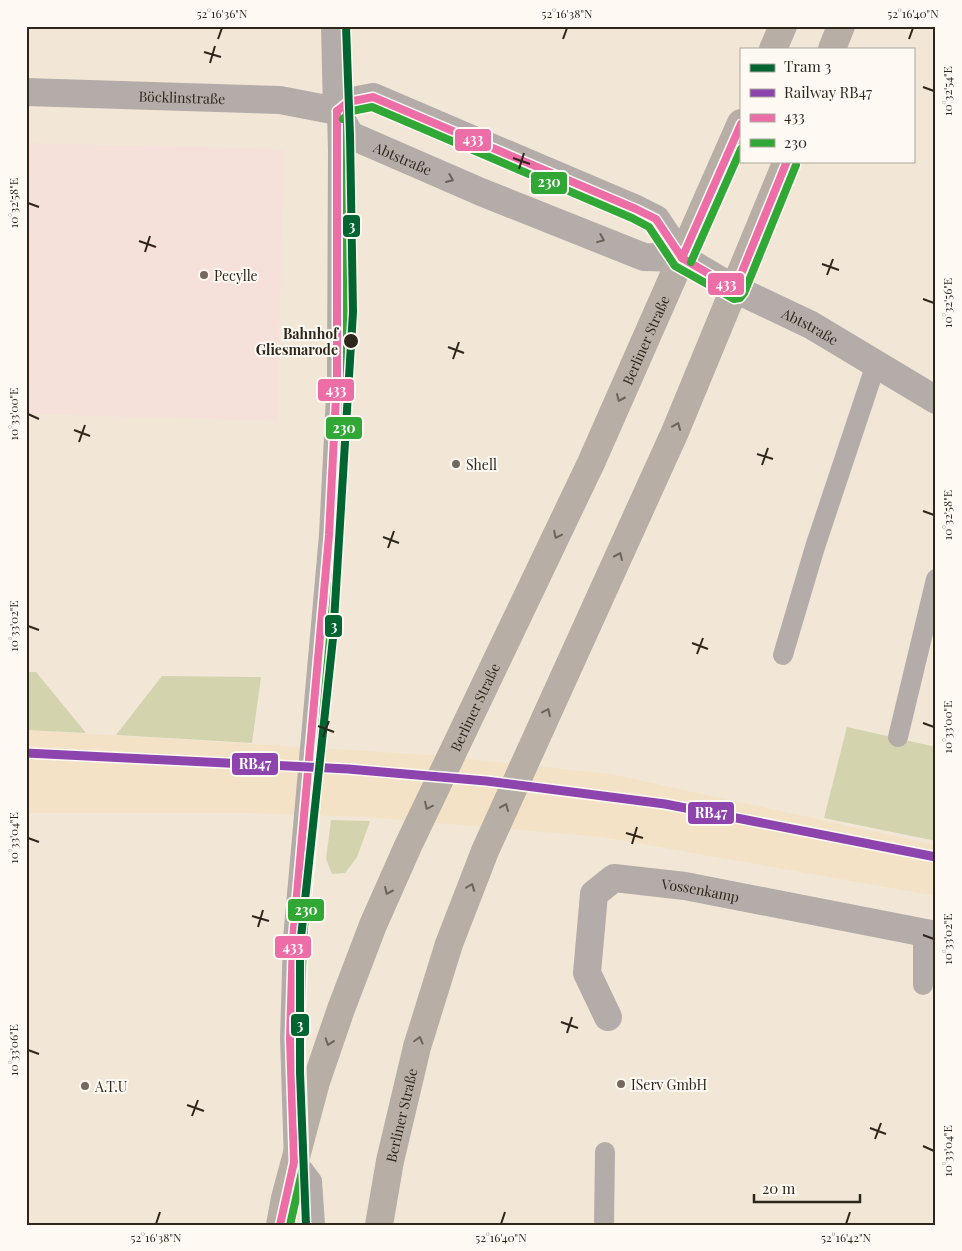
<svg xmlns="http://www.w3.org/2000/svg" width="962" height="1251" viewBox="0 0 962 1251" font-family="'Playfair Display',serif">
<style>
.commercial{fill:#f5e1d9}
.built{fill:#f3e2c5}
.green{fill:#d3d3ad}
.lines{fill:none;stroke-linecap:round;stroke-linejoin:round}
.service{stroke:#b4aca8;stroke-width:20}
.minor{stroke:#b4aca8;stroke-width:28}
.tertiary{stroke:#b4aca8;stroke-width:28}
.primary{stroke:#b7aea6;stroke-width:28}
.bus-1-casing{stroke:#fefaf3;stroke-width:11}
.bus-2-casing{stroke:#fefaf3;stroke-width:11}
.bus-1{stroke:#ed6ea7;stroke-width:8}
.bus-2{stroke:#31a836;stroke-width:8}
.rail-1-casing{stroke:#fefaf3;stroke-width:12}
.rail-1{stroke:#8e44ad;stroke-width:9}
.tram-1-casing{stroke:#fefaf3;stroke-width:11}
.tram-1{stroke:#006531;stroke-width:8}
.oneway{stroke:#6a625a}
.oneway2{stroke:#6c635a}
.ticks{fill:none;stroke:#2e261b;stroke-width:2}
.poi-dot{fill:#736a5d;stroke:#fefaf3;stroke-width:2}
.stop-dot{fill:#2e261b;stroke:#fefaf3;stroke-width:2}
.labels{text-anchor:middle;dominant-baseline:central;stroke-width:4;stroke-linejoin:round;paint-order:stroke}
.street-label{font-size:14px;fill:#2e261b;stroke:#fefaf3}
.poi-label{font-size:14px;fill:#2e261b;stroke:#fefaf3;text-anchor:start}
.stop-label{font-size:14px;font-weight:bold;fill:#2e261b;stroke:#fefaf3;text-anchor:end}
.line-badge{stroke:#fefaf3;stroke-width:2}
.badge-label{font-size:14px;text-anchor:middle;font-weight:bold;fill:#fff}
.neatline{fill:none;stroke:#2e261b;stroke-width:2}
.ticks-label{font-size:12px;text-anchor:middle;fill:#2e261b}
</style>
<rect width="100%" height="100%" fill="#f2e7d7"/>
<path class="commercial" d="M26 143 284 149 277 421 26 414Z"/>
<path class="built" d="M26 730 431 755 611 774 936 845V896L602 837 366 817 247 813H26Z"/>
<g class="green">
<path d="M26 672H36L86 733 26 730Z"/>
<path d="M162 676 261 677 252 743 116 735Z"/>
<path d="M847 727 936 747V841L824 818Z"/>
<path d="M331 820 370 821 357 857 345 873 332 874 326 859Z"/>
</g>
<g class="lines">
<g class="service">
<path d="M783 655 815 547 876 364"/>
<path d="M898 737 936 579"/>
<path d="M923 933V985"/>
<path d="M315 1225 312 1181 303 1169 294 1162 290 1038 293 939 329 535 337 377 338 151 337 113"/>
<path d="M604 1225 605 1152"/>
</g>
<g class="minor">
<path id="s1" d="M26 92 280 100 337 111"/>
<path id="s2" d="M735 289 811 325 936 400"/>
<path id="s3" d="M608 1017 587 973 594 894 614 878 685 886 936 935"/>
</g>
<g class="tertiary">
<path id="s4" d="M335 26 337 111 350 135 481 192 644 257 682 258"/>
<path d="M337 111 348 102 373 97 636 209 656 219 682 258 735 289"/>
</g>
<g class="primary">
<path d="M773 49 783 26"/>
<path d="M832 49 841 26"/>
<path id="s5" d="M280 1225 285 1198 316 1082 341 1009 373 925 408 846 591 463 741 123"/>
<path id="s6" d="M379 1225 390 1161 417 1047 449 944 485 851 675 432 787 161"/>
</g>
<g class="bus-1-casing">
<g id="bus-1">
<path d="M337 111 348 102 373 97 636 209 656 219 682 258 735 289 787 161"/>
<path d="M682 258 741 124"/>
<path d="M280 1225 294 1162 290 1038 293 939 329 535 337 377V111"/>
</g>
</g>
<g class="bus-2-casing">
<g id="bus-2">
<path d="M343 119 352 111 372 107 632 218 649 227 675 266 734 299 740 298 744 293 796 165"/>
<path d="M691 262 741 149"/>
<path d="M290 1225 304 1163 300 1038 303 940 339 536 347 377V111"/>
</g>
</g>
<use href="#bus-1" class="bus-1"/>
<use href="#bus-2" class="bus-2"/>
<g class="rail-1-casing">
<path id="rail-1" d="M26 753 348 769 486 781 665 804 936 857"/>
</g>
<use href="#rail-1" class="rail-1"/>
<g class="tram-1-casing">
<path id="tram-1" d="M306 1225 300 1073V947L333 638 353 312 350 135 346 26"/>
</g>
<use href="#tram-1" class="tram-1"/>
</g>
<defs><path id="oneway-chevron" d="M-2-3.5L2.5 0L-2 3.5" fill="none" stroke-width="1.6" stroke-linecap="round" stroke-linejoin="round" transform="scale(1.25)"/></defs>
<g class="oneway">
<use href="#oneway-chevron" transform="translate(450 179) rotate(23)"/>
<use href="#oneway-chevron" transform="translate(601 239) rotate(22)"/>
</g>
<g class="oneway2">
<use href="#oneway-chevron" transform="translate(620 398) rotate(114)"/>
<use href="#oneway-chevron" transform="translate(677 426) rotate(-67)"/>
<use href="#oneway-chevron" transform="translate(557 535) rotate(116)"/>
<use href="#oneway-chevron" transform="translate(619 556) rotate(-66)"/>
<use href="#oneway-chevron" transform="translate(547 712) rotate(-65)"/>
<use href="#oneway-chevron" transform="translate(428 806) rotate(116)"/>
<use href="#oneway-chevron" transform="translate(505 807) rotate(-66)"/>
<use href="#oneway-chevron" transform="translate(471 887) rotate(-69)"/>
<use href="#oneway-chevron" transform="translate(388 891) rotate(114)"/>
<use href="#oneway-chevron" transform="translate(419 1040) rotate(-74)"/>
<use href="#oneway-chevron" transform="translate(329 1042) rotate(109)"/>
</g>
<path class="ticks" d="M218 39 222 28M563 39 567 28M909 39 913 28M204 52 221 57M210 63 215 46M923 87 934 91M513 158 530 164M519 169 524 153M28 203 39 207M139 241 156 247M145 252 150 236M822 264 839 270M827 275 833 259M923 299 934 303M448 347 464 353M453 359 459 342M28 414 39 419M74 430 90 436M79 442 85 425M757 454 773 459M762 465 768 448M923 511 934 515M383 537 399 543M388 548 394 531M28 626 39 630M692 643 708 649M697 654 703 638M923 723 934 727M318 726 334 732M323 737 329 721M626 833 643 838M28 838 39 842M632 844 637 827M252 916 269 921M258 927 263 910M923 935 934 939M561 1022 578 1028M567 1033 572 1017M28 1050 39 1054M187 1105 204 1111M192 1116 198 1100M870 1128 886 1134M875 1139 881 1123M923 1146 934 1151M156 1224 160 1212M501 1224 505 1212M846 1224 850 1212"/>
<g class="poi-dot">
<circle cx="204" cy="275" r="5"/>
<circle cx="456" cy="464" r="5"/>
<circle cx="621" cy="1084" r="5"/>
<circle cx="85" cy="1086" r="5"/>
</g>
<circle class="stop-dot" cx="351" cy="341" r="8"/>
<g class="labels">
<g class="street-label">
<text stroke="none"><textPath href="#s1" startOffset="156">Böcklinstraße</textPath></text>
<text stroke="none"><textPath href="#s4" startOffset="170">Abtstraße</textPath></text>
<text stroke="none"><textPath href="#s2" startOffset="84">Abtstraße</textPath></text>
<text stroke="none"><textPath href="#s5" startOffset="960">Berliner Straße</textPath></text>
<text stroke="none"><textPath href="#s5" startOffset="555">Berliner Straße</textPath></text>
<text stroke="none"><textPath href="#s3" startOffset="241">Vossenkamp</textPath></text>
<text stroke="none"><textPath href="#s6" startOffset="112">Berliner Straße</textPath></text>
</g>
<g class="poi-label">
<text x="214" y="275">Pecylle</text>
<text x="466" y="464">Shell</text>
<text x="631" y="1084">IServ GmbH</text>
<text x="95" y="1086">A.T.U</text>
</g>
<g class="stop-label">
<text x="338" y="333">Bahnhof<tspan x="338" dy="16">Gliesmarode</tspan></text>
</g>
</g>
<g class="line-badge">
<rect x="454" y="128" width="38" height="24" rx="5" fill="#ed6ea7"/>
<rect x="530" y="171" width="38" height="24" rx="5" fill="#31a836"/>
<rect x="342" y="214" width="19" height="24" rx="5" fill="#006531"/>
<rect x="707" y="272" width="38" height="24" rx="5" fill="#ed6ea7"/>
<rect x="317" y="378" width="38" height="24" rx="5" fill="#ed6ea7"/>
<rect x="325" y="416" width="38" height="24" rx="5" fill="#31a836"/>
<rect x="324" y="614" width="19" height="24" rx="5" fill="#006531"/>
<rect x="231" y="752" width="48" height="24" rx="5" fill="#8e44ad"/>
<rect x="687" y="801" width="48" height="24" rx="5" fill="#8e44ad"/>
<rect x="287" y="898" width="38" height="24" rx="5" fill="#31a836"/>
<rect x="274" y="935" width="38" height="24" rx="5" fill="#ed6ea7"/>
<rect x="290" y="1013" width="20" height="24" rx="5" fill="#006531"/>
</g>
<g class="badge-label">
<text x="473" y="144">433</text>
<text x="549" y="187">230</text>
<text x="352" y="231">3</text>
<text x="726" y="289">433</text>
<text x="336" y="395">433</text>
<text x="344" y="433">230</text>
<text x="334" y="631">3</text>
<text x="255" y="769">RB47</text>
<text x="711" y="818">RB47</text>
<text x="306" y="915">230</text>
<text x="293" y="952">433</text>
<text x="300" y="1030">3</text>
</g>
<rect width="962" height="1251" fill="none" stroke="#fefaf3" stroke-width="55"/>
<rect x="740" y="48" width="175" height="115" fill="#fefaf3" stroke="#aba59d"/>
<rect x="750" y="64" width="25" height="8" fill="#006531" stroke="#aba59d"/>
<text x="784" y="72" font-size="15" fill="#2e261b">Tram 3</text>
<rect x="750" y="89" width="25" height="8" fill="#8e44ad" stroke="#aba59d"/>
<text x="784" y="98" font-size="15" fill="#2e261b">Railway RB47</text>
<rect x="750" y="114" width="25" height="8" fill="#ed6ea7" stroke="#aba59d"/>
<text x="784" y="122" font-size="15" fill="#2e261b">433</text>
<rect x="750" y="139" width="25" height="8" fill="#31a836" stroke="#aba59d"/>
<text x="784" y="148" font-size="15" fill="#2e261b">230</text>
<path d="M754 1194v8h106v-8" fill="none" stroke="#2e261b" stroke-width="2.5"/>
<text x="762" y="1194" font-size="15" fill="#2e261b" stroke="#fefaf3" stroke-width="4" paint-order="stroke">20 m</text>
<rect x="28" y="28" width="906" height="1196" class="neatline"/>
<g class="ticks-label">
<text x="222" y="18">52°16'36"N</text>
<text x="567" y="18">52°16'38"N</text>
<text x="913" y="18">52°16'40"N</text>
<text transform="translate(948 91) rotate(-90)" y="4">10°32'54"E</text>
<text transform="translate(14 203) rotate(-90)" y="4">10°32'58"E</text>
<text transform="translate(948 303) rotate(-90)" y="4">10°32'56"E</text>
<text transform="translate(14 414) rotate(-90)" y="4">10°33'00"E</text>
<text transform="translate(948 515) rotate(-90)" y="4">10°32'58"E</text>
<text transform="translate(14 626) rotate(-90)" y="4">10°33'02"E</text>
<text transform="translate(948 727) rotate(-90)" y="4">10°33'00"E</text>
<text transform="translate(14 838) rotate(-90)" y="4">10°33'04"E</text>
<text transform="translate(948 939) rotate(-90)" y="4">10°33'02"E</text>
<text transform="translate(14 1050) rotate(-90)" y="4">10°33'06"E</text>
<text transform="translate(948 1151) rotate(-90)" y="4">10°33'04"E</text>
<text x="156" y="1242">52°16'38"N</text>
<text x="501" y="1242">52°16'40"N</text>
<text x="846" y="1242">52°16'42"N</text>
</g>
</svg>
